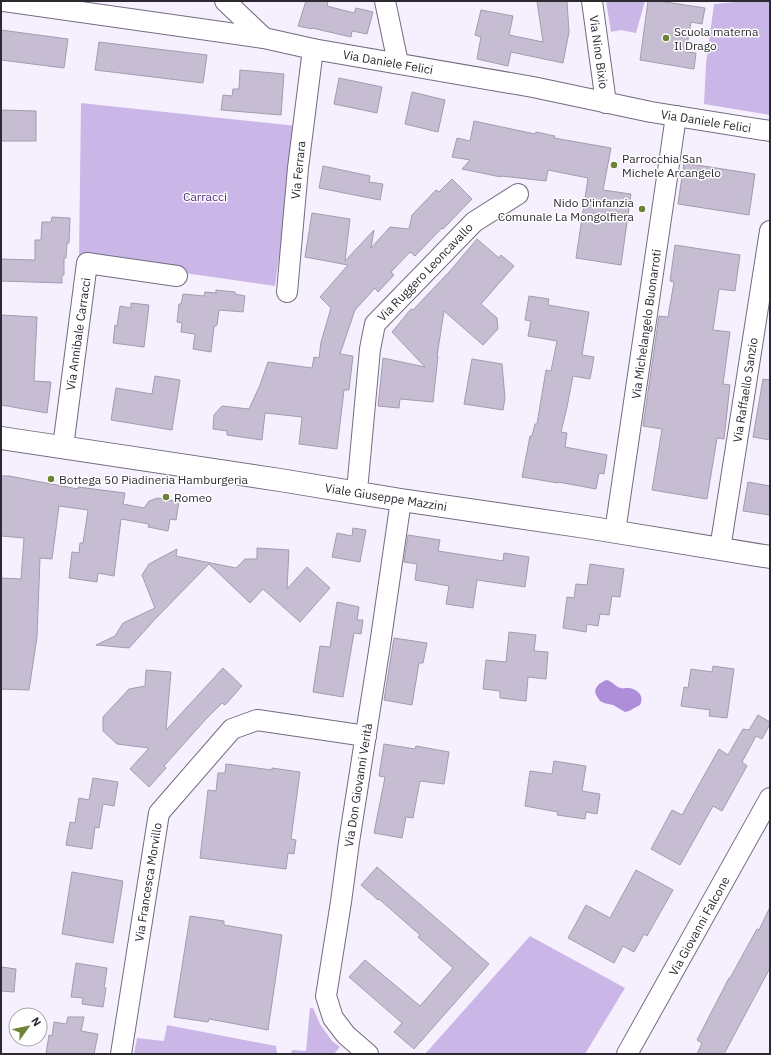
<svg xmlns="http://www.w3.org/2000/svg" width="771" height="1055" viewBox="0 0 771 1055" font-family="'IBM Plex Sans',sans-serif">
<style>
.green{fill:#cab7e7}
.water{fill:#ae8ed9}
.building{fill:#c6bdd3;stroke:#a39bb0}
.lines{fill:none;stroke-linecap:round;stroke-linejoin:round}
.street-casing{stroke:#736b80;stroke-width:22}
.secondary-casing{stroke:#736b80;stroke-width:24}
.street{stroke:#fff;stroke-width:20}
.secondary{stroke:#fff;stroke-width:22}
.poi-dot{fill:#6d8335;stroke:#fff;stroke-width:1.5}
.labels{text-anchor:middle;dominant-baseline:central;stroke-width:3;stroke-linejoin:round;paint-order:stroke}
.poi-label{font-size:12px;fill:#2c2931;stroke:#fff;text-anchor:start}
.street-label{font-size:12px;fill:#2c2931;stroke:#fff}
.park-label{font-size:12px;fill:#4f227a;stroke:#fff}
</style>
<rect width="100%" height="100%" fill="#f6f0fe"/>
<g class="green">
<path d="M606 1H645L636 33 621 30 611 32Z"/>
<path d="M745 1H770V115L704 104 706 64 714 4Z"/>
<path d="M81 103 297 126 275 286 79 258Z"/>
<path d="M530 936 625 988 585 1054H425Z"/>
<path d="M310 1008H313L320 1024 332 1041 340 1047 334 1054H291L292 1050 306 1051Z"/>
<path d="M167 1025 276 1046 277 1053 279 1054H134L137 1038 164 1041Z"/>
</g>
<path class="water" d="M606 680C613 681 615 687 621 688 623 689 624 688 627 688 637 688 645 696 640 705L629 711 625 712 613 705 604 703 600 701 596 695 595 691 596 688 599 684Z"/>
<g class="building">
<path d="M306 1H328L327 6 354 13 356 8 373 12 367 34 352 31 351 37 312 28V29L298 26Z"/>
<path d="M537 1H567L569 32 563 63 511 52 508 66 477 59 481 37 475 35 481 10 513 16 509 35 543 42Z"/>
<path d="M648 1H659L705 8 702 24 691 22 686 52 696 53 694 69 640 60Z"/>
<path d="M1 30 68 39 64 68 1 60Z"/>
<path d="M99 42 207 55 203 83 95 70Z"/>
<path d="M240 70 284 74 281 115 221 110 223 95 232 96 233 89H239Z"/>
<path d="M339 78 382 87 377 113 334 104Z"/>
<path d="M412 92 445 100 438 132 405 124Z"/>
<path d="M1 110 36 111V141H1Z"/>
<path d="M474 121 535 134 536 132 555 136 554 138 611 148 603 190 631 194 621 265 576 258 588 178 548 170 546 181 501 176V177L462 169 470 160 452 157 457 138 470 141Z"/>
<path d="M684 163 755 174 749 215 678 204Z"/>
<path d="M323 166 370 176 369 182 383 184 380 200 319 188Z"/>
<path d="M452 179 472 199 443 229 442 228 415 256 410 252 391 272 394 275 378 292 375 288 355 310 340 354 353 356 349 390H344L337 449 299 444 302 417 265 413 262 440 227 435V431L213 429 214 415 222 406 249 409 260 385 268 362 312 368 314 357 319 358 321 342 331 308 320 297 348 265 305 257 312 213 350 219 345 261 374 230 371 248 390 227 409 229 412 215 436 190 439 192Z"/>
<path d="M52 217 70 218 69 243H67L66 258H64V275H62V283L1 281V259L35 260V240H41L42 222H51Z"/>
<path d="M477 239 499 258 501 255 514 266 481 304 497 318 498 329 483 345 444 311 437 356H438L433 402 400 399 399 408 378 406 383 358 425 367 392 332 411 309 413 310 450 271Z"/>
<path d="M675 245 740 255 735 291 719 289 713 330 730 332 723 384 730 385 724 439 717 438 707 499 652 490 662 429 643 426 659 316 668 317 674 282 670 281Z"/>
<path d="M216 290 235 292V294L245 296 243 312 219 310 217 325 214 327 211 352 193 349 195 334 181 332 182 323 177 322 179 304H181L183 294 204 296 205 292 216 293Z"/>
<path d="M529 296 549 299 548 305 589 312 582 355 594 357 590 379 573 376 567 407 561 432 567 433 565 447 607 455 604 474 599 473 596 489 558 482V483L522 477 530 436H532L535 424H537L546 370 551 371 557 341 528 336 531 321 525 320Z"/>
<path d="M131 303 149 305 144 347 113 343 115 325 117 326 120 306 131 308Z"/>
<path d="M1 315 37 317 34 381 51 382 47 413 1 405Z"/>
<path d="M472 359 502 364 505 398 503 410 464 404Z"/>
<path d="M155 376 180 380 172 430 111 420 116 388 152 394Z"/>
<path d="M763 379 770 380V440L753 437Z"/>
<path d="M1 476H9L78 489V487L125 493 123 504 144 508 149 501 158 498 179 502 176 520 170 519 168 531 148 527 149 524 121 519 114 576 98 573 97 582 69 578 72 552 79 553 80 543H83L88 510 59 506 52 559 40 558 37 637 29 690 1 689V578L21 579 24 538 1 536Z"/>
<path d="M748 482 770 486V515L743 511Z"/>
<path d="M353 528 366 530 360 562 332 557 337 533 352 536Z"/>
<path d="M408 535 440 540 438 551 503 561 504 553 529 557 525 587 477 580 473 608 446 604 449 586 415 580 417 564 404 562Z"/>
<path d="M257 548 289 550 287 589 307 567 330 588 300 622 263 589 250 603 209 564 158 616 129 648 96 645 115 636 123 623 155 608 142 575 149 564 177 549 176 556 236 568 245 559H257Z"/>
<path d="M590 564 624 569 620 597 612 596 609 615 600 614 598 626 587 624 586 632 563 628 567 597 574 598 576 584 587 585Z"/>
<path d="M337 602 359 607 357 620H363L361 634 354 633 343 697 313 692 320 646 330 647Z"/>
<path d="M509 632 536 635 534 651 548 652 546 679 528 677 526 701 500 698V691L483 689 486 660 506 662Z"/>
<path d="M394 638 427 643 423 663H419L412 705 384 700Z"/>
<path d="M713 666 734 669 727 718 709 716 710 710 681 706 684 687 688 688 691 669 712 672Z"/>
<path d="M223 668 242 686 225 705 222 703 206 719 164 766 166 768 149 787 130 769 149 748 117 744 103 731V717L129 689 145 686 146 670 171 672 166 730Z"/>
<path d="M758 715 770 722V724L762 739 756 736 742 762 747 766 722 811 713 806 680 865 651 849 672 810 682 815 719 749 728 755 743 729 749 730Z"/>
<path d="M384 744 415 749 416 746 449 752 444 784 420 781 413 818 406 817 402 838 374 833 385 777 379 776Z"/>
<path d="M554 761 586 766 582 791 600 794 597 814 586 812 585 819 557 815 558 812 525 806 530 771 552 774Z"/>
<path d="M226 764 272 770V768L300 772 291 839 296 840 294 854 288 853 286 869 200 858 208 790 216 791 218 773H225Z"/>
<path d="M93 778 118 782 114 806 103 804 99 828 95 827 92 849 66 845 70 822 75 823 79 798 89 800Z"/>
<path d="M377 867 489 964 414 1049 394 1032 402 1023 349 977 365 960 420 1006 453 968 418 937 420 935 379 899 378 900 361 885Z"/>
<path d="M636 870 673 890 647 936 644 934 634 952 623 946 614 963 568 938 586 905 610 918Z"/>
<path d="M72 872 123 881 113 943 62 934Z"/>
<path d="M770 907V968L724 1054H697L702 1043 697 1040 729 978H730L757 929 759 930Z"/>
<path d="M190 916 224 921V925L282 935 268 1030 209 1019 208 1022 174 1017Z"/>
<path d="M76 963 107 968 104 988H106L103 1007 82 1004 83 998 71 997Z"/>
<path d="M1 967 16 969 14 992 1 991Z"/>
<path d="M68 1017H84L81 1031 98 1034 94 1054H46L49 1035 52 1036 54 1022 66 1024Z"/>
</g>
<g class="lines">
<g class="street-casing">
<g id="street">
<path d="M4 1 264 38 313 49 533 87 651 112 770 131"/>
<path d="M225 1 264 38"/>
<path d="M385 1 398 63"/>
<path d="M592 1 606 103"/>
<path d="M287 292 298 168 313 49"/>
<path d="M63 447 87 263 177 276"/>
<path d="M355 493 358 480 370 349 375 324 474 222 518 194"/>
<path d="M615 532 676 116"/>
<path d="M720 549 770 231"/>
<path d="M121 1054 159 813 232 729 257 720 366 736"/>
<path d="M368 1054 346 1035 333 1018 326 996 341 902 349 842 380 645 401 500"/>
<path d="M627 1054 770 798"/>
</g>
</g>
<g class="secondary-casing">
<path id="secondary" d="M1 438 280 480 401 500 586 527 770 557"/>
</g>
<use href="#street" class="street"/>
<use href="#secondary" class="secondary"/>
</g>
<g class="poi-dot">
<circle cx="666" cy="38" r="4"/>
<circle cx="614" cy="165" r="4"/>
<circle cx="642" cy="209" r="4"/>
<circle cx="51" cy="479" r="4"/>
<circle cx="166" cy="497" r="4"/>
</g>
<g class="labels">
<g class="poi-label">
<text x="674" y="31">Scuola materna<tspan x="674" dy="14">Il Drago</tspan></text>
<text x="622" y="158">Parrocchia San<tspan x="622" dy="14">Michele Arcangelo</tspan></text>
<text x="634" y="202" text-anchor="end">Nido D'infanzia<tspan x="634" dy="14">Comunale La Mongolfiera</tspan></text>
<text x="59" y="479">Bottega 50 Piadineria Hamburgeria</text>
<text x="174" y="497">Romeo</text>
</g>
<g class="street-label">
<text transform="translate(599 52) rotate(82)">Via Nino Bixio</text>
<text transform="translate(388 62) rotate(10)">Via Daniele Felici</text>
<text transform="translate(706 121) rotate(9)">Via Daniele Felici</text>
<text transform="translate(298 170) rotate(-84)">Via Ferrara</text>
<text transform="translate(425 272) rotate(-46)">Via Ruggero Leoncavallo</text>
<text transform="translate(646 324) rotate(-82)">Via Michelangelo Buonarroti</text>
<text transform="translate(78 334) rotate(-82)">Via Annibale Carracci</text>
<text transform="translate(745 390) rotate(-81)">Via Raffaello Sanzio</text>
<text transform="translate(386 497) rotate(9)">Viale Giuseppe Mazzini</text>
<text transform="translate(358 785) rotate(-81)">Via Don Giovanni Verità</text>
<text transform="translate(148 882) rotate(-81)">Via Francesca Morvillo</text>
<text transform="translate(699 926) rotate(-61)">Via Giovanni Falcone</text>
</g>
<g class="park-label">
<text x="205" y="196">Carracci</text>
</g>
</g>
<rect width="771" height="1055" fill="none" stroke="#2c2931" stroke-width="4"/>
<g transform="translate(28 1027) rotate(57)"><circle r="19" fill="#ffffff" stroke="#aba9ad"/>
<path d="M0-3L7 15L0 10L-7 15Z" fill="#6d8335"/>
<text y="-6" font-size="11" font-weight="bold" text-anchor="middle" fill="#2c2931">N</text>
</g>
</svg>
